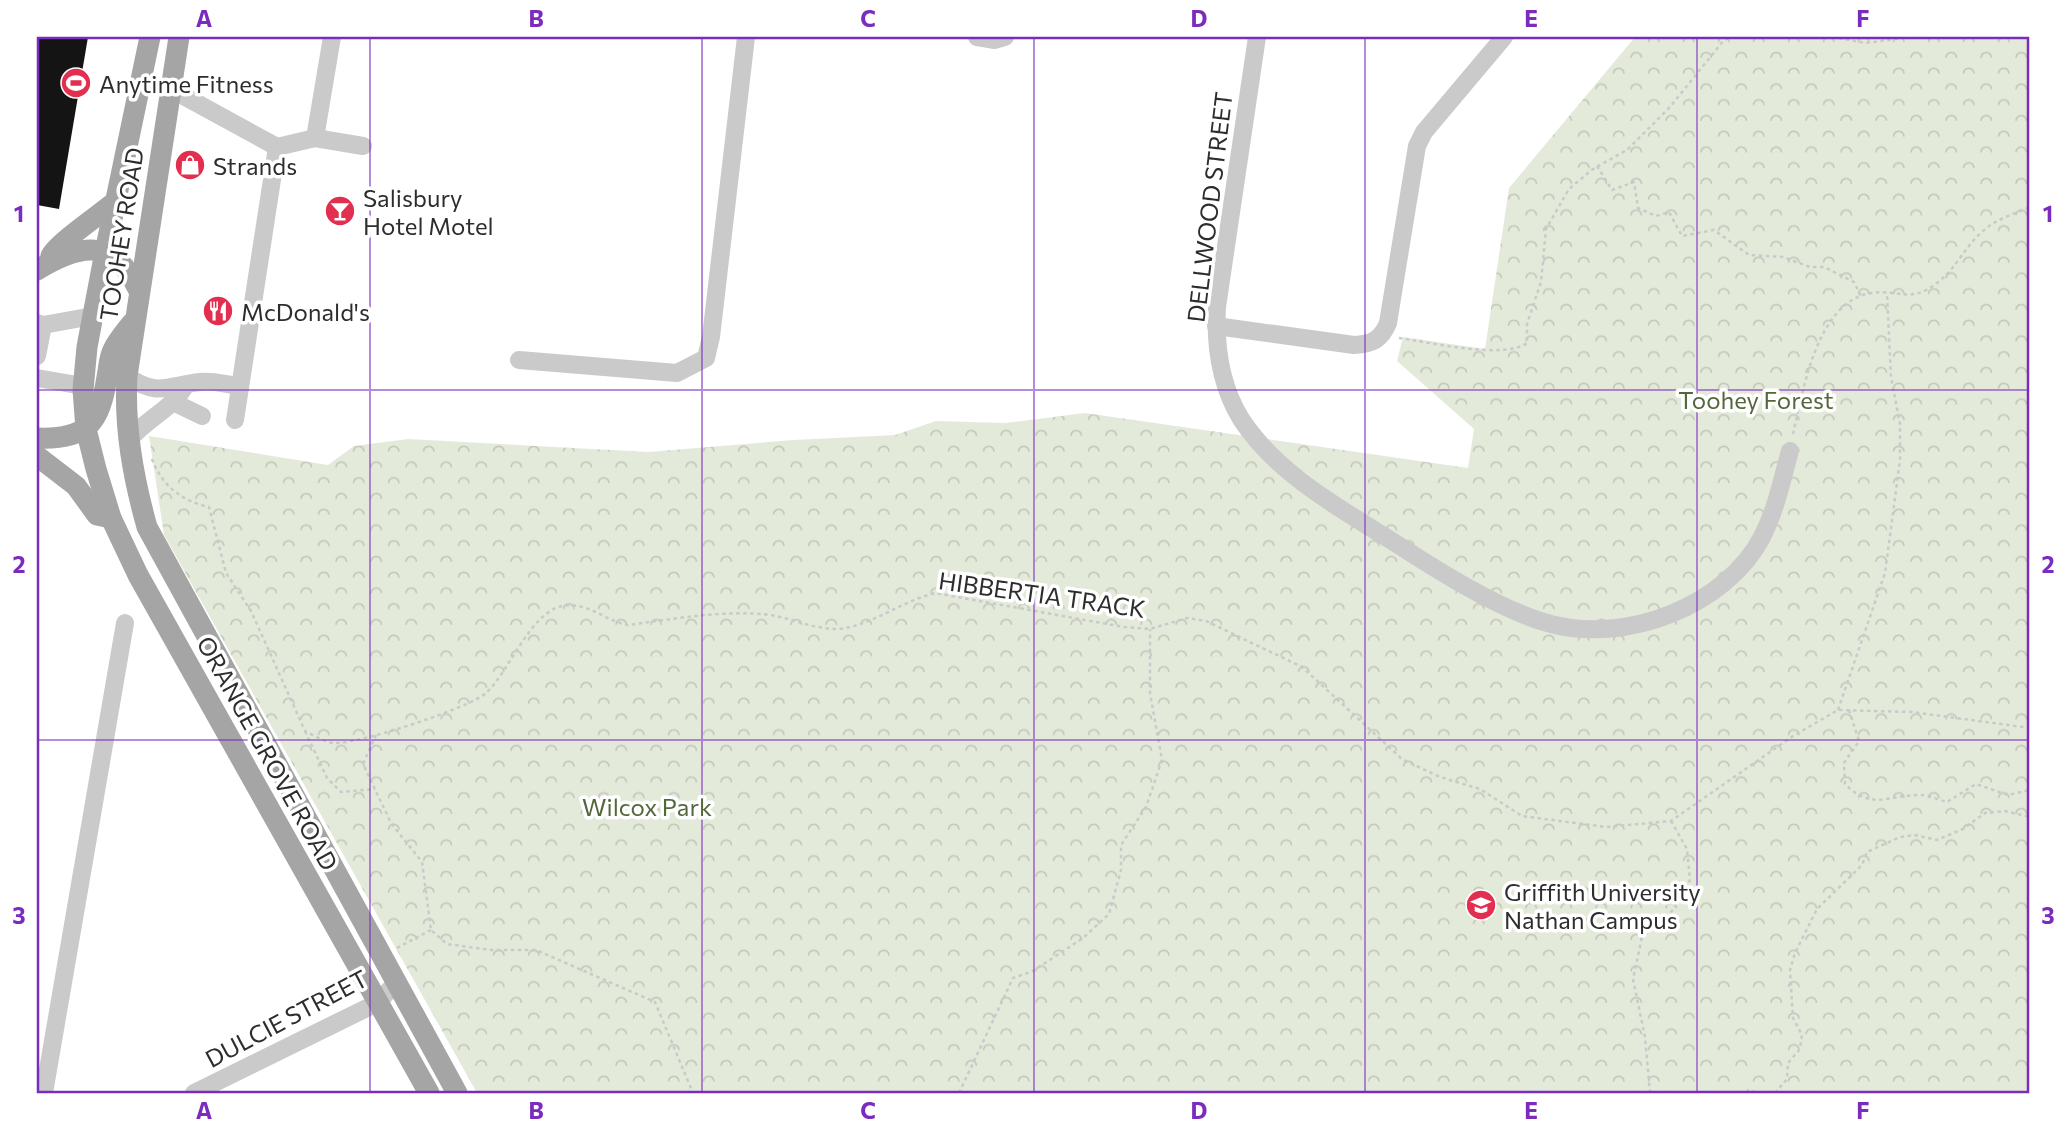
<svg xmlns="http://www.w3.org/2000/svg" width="2067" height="1130" viewBox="0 0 2067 1130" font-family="Commissioner,sans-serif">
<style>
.forest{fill:url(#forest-crowns)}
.building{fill:#141414}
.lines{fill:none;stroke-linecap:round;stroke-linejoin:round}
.path{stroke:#cacaca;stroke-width:2.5;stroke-dasharray:3.5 3.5;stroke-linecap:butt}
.minor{stroke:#cacaca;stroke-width:18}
.major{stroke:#a5a5a5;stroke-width:21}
.grid{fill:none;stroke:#7b2cbf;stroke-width:2;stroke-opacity:0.55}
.labels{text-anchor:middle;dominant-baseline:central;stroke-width:7;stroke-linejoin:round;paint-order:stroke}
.poi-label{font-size:24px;fill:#2d2d2d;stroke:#fff;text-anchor:start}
.street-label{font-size:24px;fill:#2d2d2d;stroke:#fff}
.park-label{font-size:24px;fill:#54673b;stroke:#fff}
.neatline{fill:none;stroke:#7b2cbf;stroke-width:2.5}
.grid-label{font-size:23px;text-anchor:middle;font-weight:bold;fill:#7b2cbf}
</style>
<defs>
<pattern id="forest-crowns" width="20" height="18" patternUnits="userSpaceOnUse" patternTransform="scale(1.75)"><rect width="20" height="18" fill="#e4eada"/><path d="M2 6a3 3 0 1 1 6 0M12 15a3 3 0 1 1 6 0" fill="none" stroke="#c4c9bb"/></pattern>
</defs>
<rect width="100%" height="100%" fill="#fff"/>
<path class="forest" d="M1635 37H2030V1093H477L164 535 149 436 328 465 354 446 408 439 648 452 793 440 895 435 936 421 1005 423 1085 413 1468 468 1474 429 1397 361 1403 337 1485 349 1509 188Z"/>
<path class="building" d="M37 37H88L59 209 37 205Z"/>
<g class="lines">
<g class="path">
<path d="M1832 37 1865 43 1912 37"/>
<path d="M1597 166 1612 190 1634 182 1638 208 1656 216 1669 212 1682 236 1714 230 1749 255 1783 257 1810 267H1824L1854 282 1861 296"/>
<path d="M1399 338C1428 342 1505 360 1527 343V324L1541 282 1546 229 1569 189 1593 169 1627 150 1670 107 1724 40 1731 37"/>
<path d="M1793 434C1803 391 1817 300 1872 293 1900 289 1910 304 1937 283 1956 269 1965 246 1983 231 1996 219 2014 214 2030 207"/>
<path d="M152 459C162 486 182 501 209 507L226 573 251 611 305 731C313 735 326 743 335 743 358 744 470 708 486 693 509 672 530 613 562 606 587 601 605 621 628 625 673 619 716 611 761 614 789 615 821 635 850 627 879 620 904 601 935 593L1124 627 1150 629 1187 618 1206 621 1302 667 1402 759 1440 777 1480 789 1522 816 1606 827 1671 821 1793 736 1838 710 1912 712 2030 728"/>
<path d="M1838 710 1885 573 1900 460V424L1891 377 1887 294"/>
<path d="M1849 710 1859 741 1844 763 1845 784C1872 811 1888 795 1920 795 1928 795 1939 800 1947 802L1976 784 2008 795 2030 790"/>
<path d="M305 731 327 778 341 792 375 789"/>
<path d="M376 735 363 764 391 823 422 862 431 930 447 944 491 950H536L655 1002 693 1093"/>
<path d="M397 948 431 930"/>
<path d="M959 1093 1013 978 1033 971 1083 938 1109 914 1121 870V845L1146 807 1162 760 1150 693V629"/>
<path d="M1650 1093 1645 1037 1633 979 1642 937 1672 911 1690 880 1687 849 1671 821"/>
<path d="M1747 1093 1748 1090 1758 1093"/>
<path d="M1775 1093 1787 1079 1788 1063 1800 1049 1802 1035 1793 1018 1790 970 1795 953 1817 909 1862 865 1867 852 1900 837 1914 835 1937 840 1963 829 1985 813 2005 811 2030 817"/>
</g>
<g class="minor">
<path d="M977 37 995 40 1005 37"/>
<path d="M1257 37 1217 307C1215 345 1220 385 1241 419 1277 474 1338 507 1392 541 1435 569 1503 612 1551 624 1626 644 1726 606 1762 537 1776 510 1782 479 1790 451"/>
<path d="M171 89 277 147"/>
<path d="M315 138 363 146"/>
<path d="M37 323 43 325 93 316"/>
<path d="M1216 326 1354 345C1372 344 1381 340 1388 323L1417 146 1424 132 1504 37"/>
<path d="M37 356 43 325"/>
<path d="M519 360 677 373 706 358 711 337 746 37"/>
<path d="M127 376C157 397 167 386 200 382 212 380 228 385 240 386"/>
<path d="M37 378 83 386"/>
<path d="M175 403 202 416"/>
<path d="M235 420 277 147 315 138 332 37"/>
<path d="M128 441C147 418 170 411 185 386"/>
<path d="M44 1093 125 623"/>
<path d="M194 1093 377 1003 397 982"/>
</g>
<g class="major">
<path d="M150 37 105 252 87 347 83 390 86 429 96 469 111 518 138 575 429 1093"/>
<path d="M179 37 127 376C124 428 133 477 147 527L457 1093"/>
<path d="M51 256C56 244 102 213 116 201"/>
<path d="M37 270C80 244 113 237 138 289"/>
<path d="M37 438C87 440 100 423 107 377 109 368 109 357 113 350 117 341 125 332 132 323"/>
<path d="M37 456 76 486 97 515 111 518"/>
</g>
</g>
<path class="grid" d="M370 37V1093M702 37V1093M1034 37V1093M1365 37V1093M1697 37V1093M37 390H2030M37 740H2030"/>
<defs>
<g id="stadium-disc" transform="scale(1.575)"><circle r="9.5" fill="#e32f4f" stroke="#fff"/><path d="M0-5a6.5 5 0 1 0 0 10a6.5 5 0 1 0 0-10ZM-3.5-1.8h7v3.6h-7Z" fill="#fff"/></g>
<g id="shop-disc" transform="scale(1.575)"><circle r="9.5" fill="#e32f4f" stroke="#fff"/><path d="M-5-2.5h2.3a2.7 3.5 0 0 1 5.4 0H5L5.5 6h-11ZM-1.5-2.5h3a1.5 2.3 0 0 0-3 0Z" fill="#fff"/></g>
<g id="bar-disc" transform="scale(1.575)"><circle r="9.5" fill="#e32f4f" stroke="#fff"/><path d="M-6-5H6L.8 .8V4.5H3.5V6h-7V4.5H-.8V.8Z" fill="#fff"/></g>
<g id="restaurant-disc" transform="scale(1.575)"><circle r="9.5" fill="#e32f4f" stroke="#fff"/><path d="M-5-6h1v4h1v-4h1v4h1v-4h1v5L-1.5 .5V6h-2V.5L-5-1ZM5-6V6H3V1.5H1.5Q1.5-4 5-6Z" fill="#fff"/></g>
<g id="university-disc" transform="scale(1.575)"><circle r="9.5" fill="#e32f4f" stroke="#fff"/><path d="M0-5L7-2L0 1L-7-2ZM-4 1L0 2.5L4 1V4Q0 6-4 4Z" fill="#fff"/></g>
</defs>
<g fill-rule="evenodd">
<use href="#stadium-disc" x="76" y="83"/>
<use href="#shop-disc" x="190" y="165"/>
<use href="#bar-disc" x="340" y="211"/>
<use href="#restaurant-disc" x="218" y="311"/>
<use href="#university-disc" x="1481" y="905"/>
</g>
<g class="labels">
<g class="poi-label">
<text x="99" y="83">Anytime Fitness</text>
<text x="213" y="165">Strands</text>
<text x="363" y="197">Salisbury<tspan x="363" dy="28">Hotel Motel</tspan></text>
<text x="241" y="311">McDonald's</text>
<text x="1504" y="891">Griffith University<tspan x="1504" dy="28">Nathan Campus</tspan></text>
</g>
<g class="street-label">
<text transform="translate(1209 207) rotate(-83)">DELLWOOD STREET</text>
<text transform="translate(121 234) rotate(-81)">TOOHEY ROAD</text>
<text transform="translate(1042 594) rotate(8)">HIBBERTIA TRACK</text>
<text transform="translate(268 753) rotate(61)">ORANGE GROVE ROAD</text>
<text transform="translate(286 1018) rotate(-28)">DULCIE STREET</text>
</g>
<g class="park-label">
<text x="1756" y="399">Toohey Forest</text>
<text x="647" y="806">Wilcox Park</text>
</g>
</g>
<rect width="2067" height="1130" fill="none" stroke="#ffffff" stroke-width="77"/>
<rect x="38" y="38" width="1990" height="1054" class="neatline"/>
<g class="grid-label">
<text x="204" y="27">A</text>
<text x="536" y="27">B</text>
<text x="868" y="27">C</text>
<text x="1199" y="27">D</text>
<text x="1531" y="27">E</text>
<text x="1863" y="27">F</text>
<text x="19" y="222">1</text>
<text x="2048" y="222">1</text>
<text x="19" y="573">2</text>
<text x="2048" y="573">2</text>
<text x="19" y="924">3</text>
<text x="2048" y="924">3</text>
<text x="204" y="1119">A</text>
<text x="536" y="1119">B</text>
<text x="868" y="1119">C</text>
<text x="1199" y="1119">D</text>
<text x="1531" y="1119">E</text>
<text x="1863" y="1119">F</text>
</g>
</svg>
